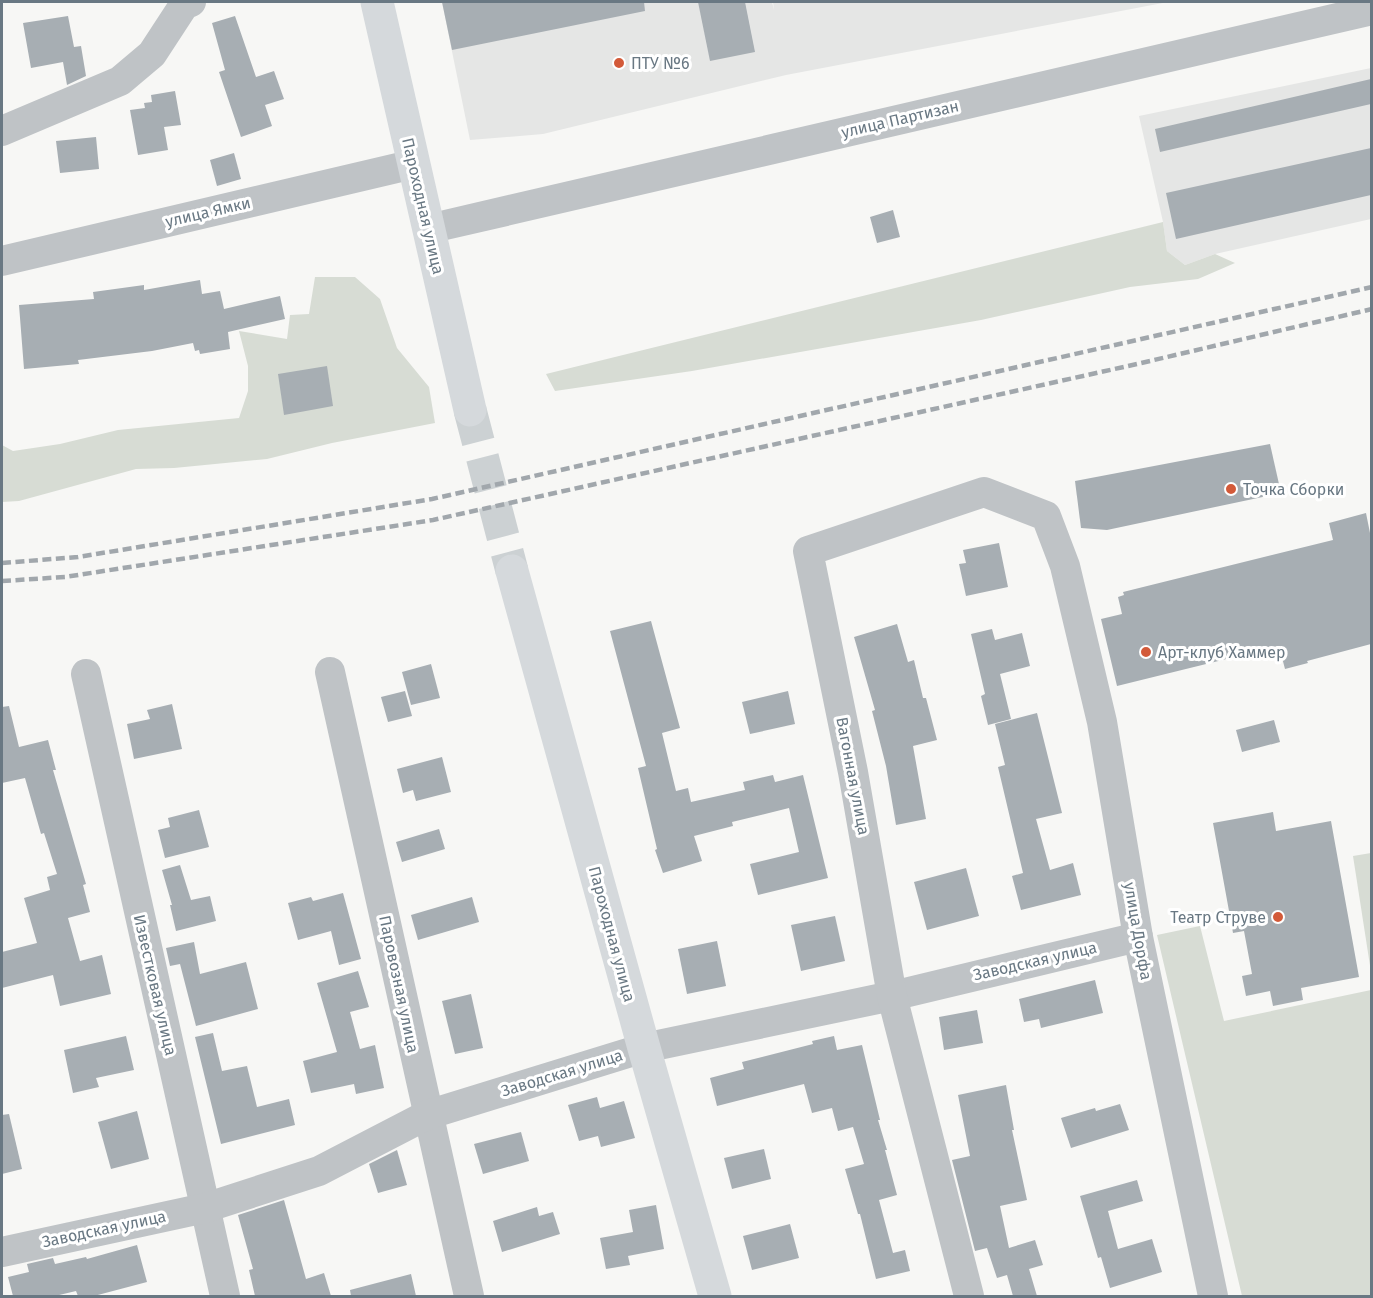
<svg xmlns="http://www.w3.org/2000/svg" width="1373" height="1298" viewBox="0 0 1373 1298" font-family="'Fira Sans',sans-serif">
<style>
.built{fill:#e5e6e5}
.green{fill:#d7dcd4}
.building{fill:#a7aeb3}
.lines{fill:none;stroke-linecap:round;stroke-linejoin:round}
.secondary-tunnel{stroke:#ccd1d3;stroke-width:33;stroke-dasharray:33 16;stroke-linecap:butt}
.minor{stroke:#bfc3c6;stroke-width:30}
.secondary{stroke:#d5d9dc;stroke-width:33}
.rail{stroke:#a1a7ac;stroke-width:4.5;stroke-dasharray:9 4.5;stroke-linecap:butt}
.poi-dot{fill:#d35a39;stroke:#fff;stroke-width:2}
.labels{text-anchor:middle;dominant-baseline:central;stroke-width:6;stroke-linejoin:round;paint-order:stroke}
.poi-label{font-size:16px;fill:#697883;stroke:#fff;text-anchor:start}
.street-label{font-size:16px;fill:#697883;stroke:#fff}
</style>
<rect width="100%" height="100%" fill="#f7f7f5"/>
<g class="built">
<path d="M442 2H772L774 10 773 2H1168L786 75 543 134 470 140Z"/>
<path d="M1371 68V219L1215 254 1185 265 1167 251 1163 222 1139 116Z"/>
</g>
<g class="green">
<path d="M1163 222 1167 251 1185 265 1215 254 1235 263 1198 279 1130 287 981 320 692 371 555 391 546 374Z"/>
<path d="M315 277H355L380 299 397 348 429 387 435 423 332 443 267 459 174 468 136 469 19 501 2 502V445L13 451 60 444 118 430 239 418 248 391V366L239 331 287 339 290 315 309 314Z"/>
<path d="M1371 853H1372L1371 972 1353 856Z"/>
<path d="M1200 926 1224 1021 1371 990V1296H1242L1157 935Z"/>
</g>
<g class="building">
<path d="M442 2H644L645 11 452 50Z"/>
<path d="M698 2H745L755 52 710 61Z"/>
<path d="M68 16 74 47 81 46 86 76 67 85 63 62 31 68 23 23Z"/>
<path d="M235 16 256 77 274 71 284 99 265 105 272 126 241 137 219 72 225 70 212 23Z"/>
<path d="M1371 79V104L1160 152 1155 129Z"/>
<path d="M175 91 181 125 164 127 168 150 138 155 130 110 145 108 144 103 152 102 151 95Z"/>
<path d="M96 137 99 169 60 173 56 141Z"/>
<path d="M1371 148V195L1176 239 1166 193Z"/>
<path d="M234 153 241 179 217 186 210 160Z"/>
<path d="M893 210 900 237 877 243 870 217Z"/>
<path d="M200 280 202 294 220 291 224 309 280 296 285 319 228 332 230 349 200 354 199 350 195 351 193 343 152 351 78 360 79 364 24 369 19 305 94 299 93 292 144 285V290Z"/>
<path d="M327 366 333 406 284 415 278 374Z"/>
<path d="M1270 444 1281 493 1107 530 1081 528 1075 481Z"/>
<path d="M1366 513 1371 538V644L1307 661 1308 663 1285 669 1279 646 1117 686 1101 619 1122 614 1118 597 1124 595 1123 592 1333 540 1329 523Z"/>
<path d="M999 543 1008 587 966 596 959 564 966 563 963 550Z"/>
<path d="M651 621 680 728 662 733 676 791 688 788 691 802 745 790 743 782 773 775 775 782 803 775 828 878 758 895 750 864 799 852 789 808 732 822 733 826 694 836 702 861 663 873 655 850 657 849 638 768 646 766 610 631Z"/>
<path d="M897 624 908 662 914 660 923 698H926L937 740 913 746 926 819 896 825 886 766 872 711 875 710 854 637Z"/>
<path d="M992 629 995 640 1022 633 1030 666 1000 674 1011 719 988 725 981 696 985 694 971 634Z"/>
<path d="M431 664 440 698 411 705 402 672Z"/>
<path d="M405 691 412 716 388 722 381 697Z"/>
<path d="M788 691 795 724 750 734 742 702Z"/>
<path d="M172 704 182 749 134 759 127 724 150 719 147 710Z"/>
<path d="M9 706 19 747 48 740 56 770H53L86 884 83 885 90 912 68 918 80 961 102 955 111 994 60 1006 53 975 2 988V952L37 943 24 898 50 890 47 877 57 874 44 833 41 834 25 778 2 783V707Z"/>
<path d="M1037 713 1062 813 1036 819 1050 870 1073 863 1081 895 1021 910 1012 876 1023 873 998 767 1005 765 995 724Z"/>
<path d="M1274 720 1280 742 1242 752 1236 730Z"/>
<path d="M442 757 451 792 416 801 413 790 403 793 397 769Z"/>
<path d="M199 810 209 847 165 858 158 830 170 827 168 818Z"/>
<path d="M1273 812 1276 831 1331 821 1359 977 1301 988 1303 1000 1273 1006 1270 991 1246 996 1242 976 1252 974 1244 931 1233 933 1213 823Z"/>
<path d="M439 829 445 849 402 862 396 842Z"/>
<path d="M180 865 191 900 210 896 216 921 176 931 170 905H172L162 870Z"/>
<path d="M966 868 979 916 927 930 914 882Z"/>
<path d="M343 893 361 959 339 965 331 931 298 940 288 903 311 897 313 901Z"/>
<path d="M472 897 479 922 418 940 411 915Z"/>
<path d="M835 916 845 961 801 971 791 925Z"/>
<path d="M717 941 726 986 687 994 678 949Z"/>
<path d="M194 942 200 974 246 962 258 1009 196 1026 180 964 170 966 166 948Z"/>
<path d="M358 971 369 1007 350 1012 360 1049 375 1045 384 1088 356 1094 354 1084 311 1093 303 1061 337 1052 317 983Z"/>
<path d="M1095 980 1103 1013 1041 1028 1039 1019 1024 1022 1019 999Z"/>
<path d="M471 994 483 1048 455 1054 442 1001Z"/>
<path d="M977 1010 983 1043 944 1050 939 1017Z"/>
<path d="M213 1033 222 1071 247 1066 257 1107 289 1099 295 1125 221 1144 195 1037Z"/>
<path d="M126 1036 134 1070 96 1078 99 1087 73 1093 64 1050Z"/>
<path d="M834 1036 837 1050 862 1045 880 1120H878L887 1150H885L897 1195 879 1200 893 1253 905 1250 910 1271 876 1279 860 1214H858L845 1169 864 1164 853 1127 838 1131 832 1108 812 1113 804 1084 717 1106 710 1078 744 1069 742 1062 813 1044 812 1041Z"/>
<path d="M1006 1085 1014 1130H1012L1027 1200 1000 1206 1009 1248 1035 1240 1043 1265 1029 1269 1037 1296H1013L1007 1275 997 1278 987 1248 975 1251 952 1160 970 1156 958 1095Z"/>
<path d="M597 1097 600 1108 624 1101 635 1138 601 1147 598 1136 579 1141 568 1105Z"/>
<path d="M1120 1104 1129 1130 1071 1148 1061 1118 1095 1108 1096 1111Z"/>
<path d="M137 1111 149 1159 111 1169 98 1122Z"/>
<path d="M9 1114 22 1169 2 1174V1115Z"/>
<path d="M521 1132 529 1161 483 1174 474 1144Z"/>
<path d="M764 1149 771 1179 732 1189 724 1158Z"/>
<path d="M397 1150 407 1185 378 1193 369 1164Z"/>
<path d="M1137 1180 1143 1201 1108 1211 1118 1249 1152 1239 1162 1272 1110 1288 1101 1257 1098 1258 1080 1196Z"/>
<path d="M284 1200 306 1279 324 1273 331 1296H255L249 1270 253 1269 238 1215Z"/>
<path d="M656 1205 664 1249 628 1256 630 1265 606 1269 600 1238 633 1232 629 1210Z"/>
<path d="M537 1207 539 1216 553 1212 560 1234 502 1252 493 1221Z"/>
<path d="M790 1224 799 1258 752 1270 743 1236Z"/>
<path d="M137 1245 147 1282 94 1296H78L76 1291 55 1296H13L8 1277 29 1272 27 1264 53 1258 55 1264 86 1257 87 1259Z"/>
<path d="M411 1274 416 1296H351L350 1290Z"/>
</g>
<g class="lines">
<path class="secondary-tunnel" d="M470 410 512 571"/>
<g class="minor">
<path d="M2 131 120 81 152 54 184 5 191 2"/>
<path d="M428 229 1372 10"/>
<path d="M2 261 414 164"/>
<path d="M330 672 469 1296"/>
<path d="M86 674 225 1296"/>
<path d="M2 1252 205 1208 319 1171 427 1115 644 1048 892 996 1138 937"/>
<path d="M969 1296 892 996 853 772 808 551 984 492 1046 516 1065 566 1102 722 1138 937 1213 1296"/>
</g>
<g class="secondary">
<path d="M377 2 470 410"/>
<path d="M512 571 644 1048 715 1296"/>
</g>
<g class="rail">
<path d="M2 563 78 557 432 499 1372 287"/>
<path d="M2 581 65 577 433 520 1137 364 1372 309"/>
</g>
</g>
<g class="poi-dot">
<circle cx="619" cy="63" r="6"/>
<circle cx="1231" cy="489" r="6"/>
<circle cx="1146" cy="652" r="6"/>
<circle cx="1278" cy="917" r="6"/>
</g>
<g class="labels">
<g class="poi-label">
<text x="631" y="63">ПТУ №6</text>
<text x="1243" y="489">Точка Сборки</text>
<text x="1158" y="652">Арт-клуб Хаммер</text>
<text x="1266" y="917" text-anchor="end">Театр Струве</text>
</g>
<g class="street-label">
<text transform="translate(900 119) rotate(-13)">улица Партизан</text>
<text transform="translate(423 206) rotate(77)">Пароходная улица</text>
<text transform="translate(208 212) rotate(-13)">улица Ямки</text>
<text transform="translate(853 776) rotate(79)">Вагонная улица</text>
<text transform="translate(1138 931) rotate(80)">улица Дорфа</text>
<text transform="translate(612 934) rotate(75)">Пароходная улица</text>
<text transform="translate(1035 961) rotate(-13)">Заводская улица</text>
<text transform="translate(399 984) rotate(78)">Паровозная улица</text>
<text transform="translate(155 985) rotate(77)">Известковая улица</text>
<text transform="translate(562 1073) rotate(-17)">Заводская улица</text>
<text transform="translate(104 1229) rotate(-12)">Заводская улица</text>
</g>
</g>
<rect width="1373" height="1298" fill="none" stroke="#697883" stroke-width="6"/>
</svg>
